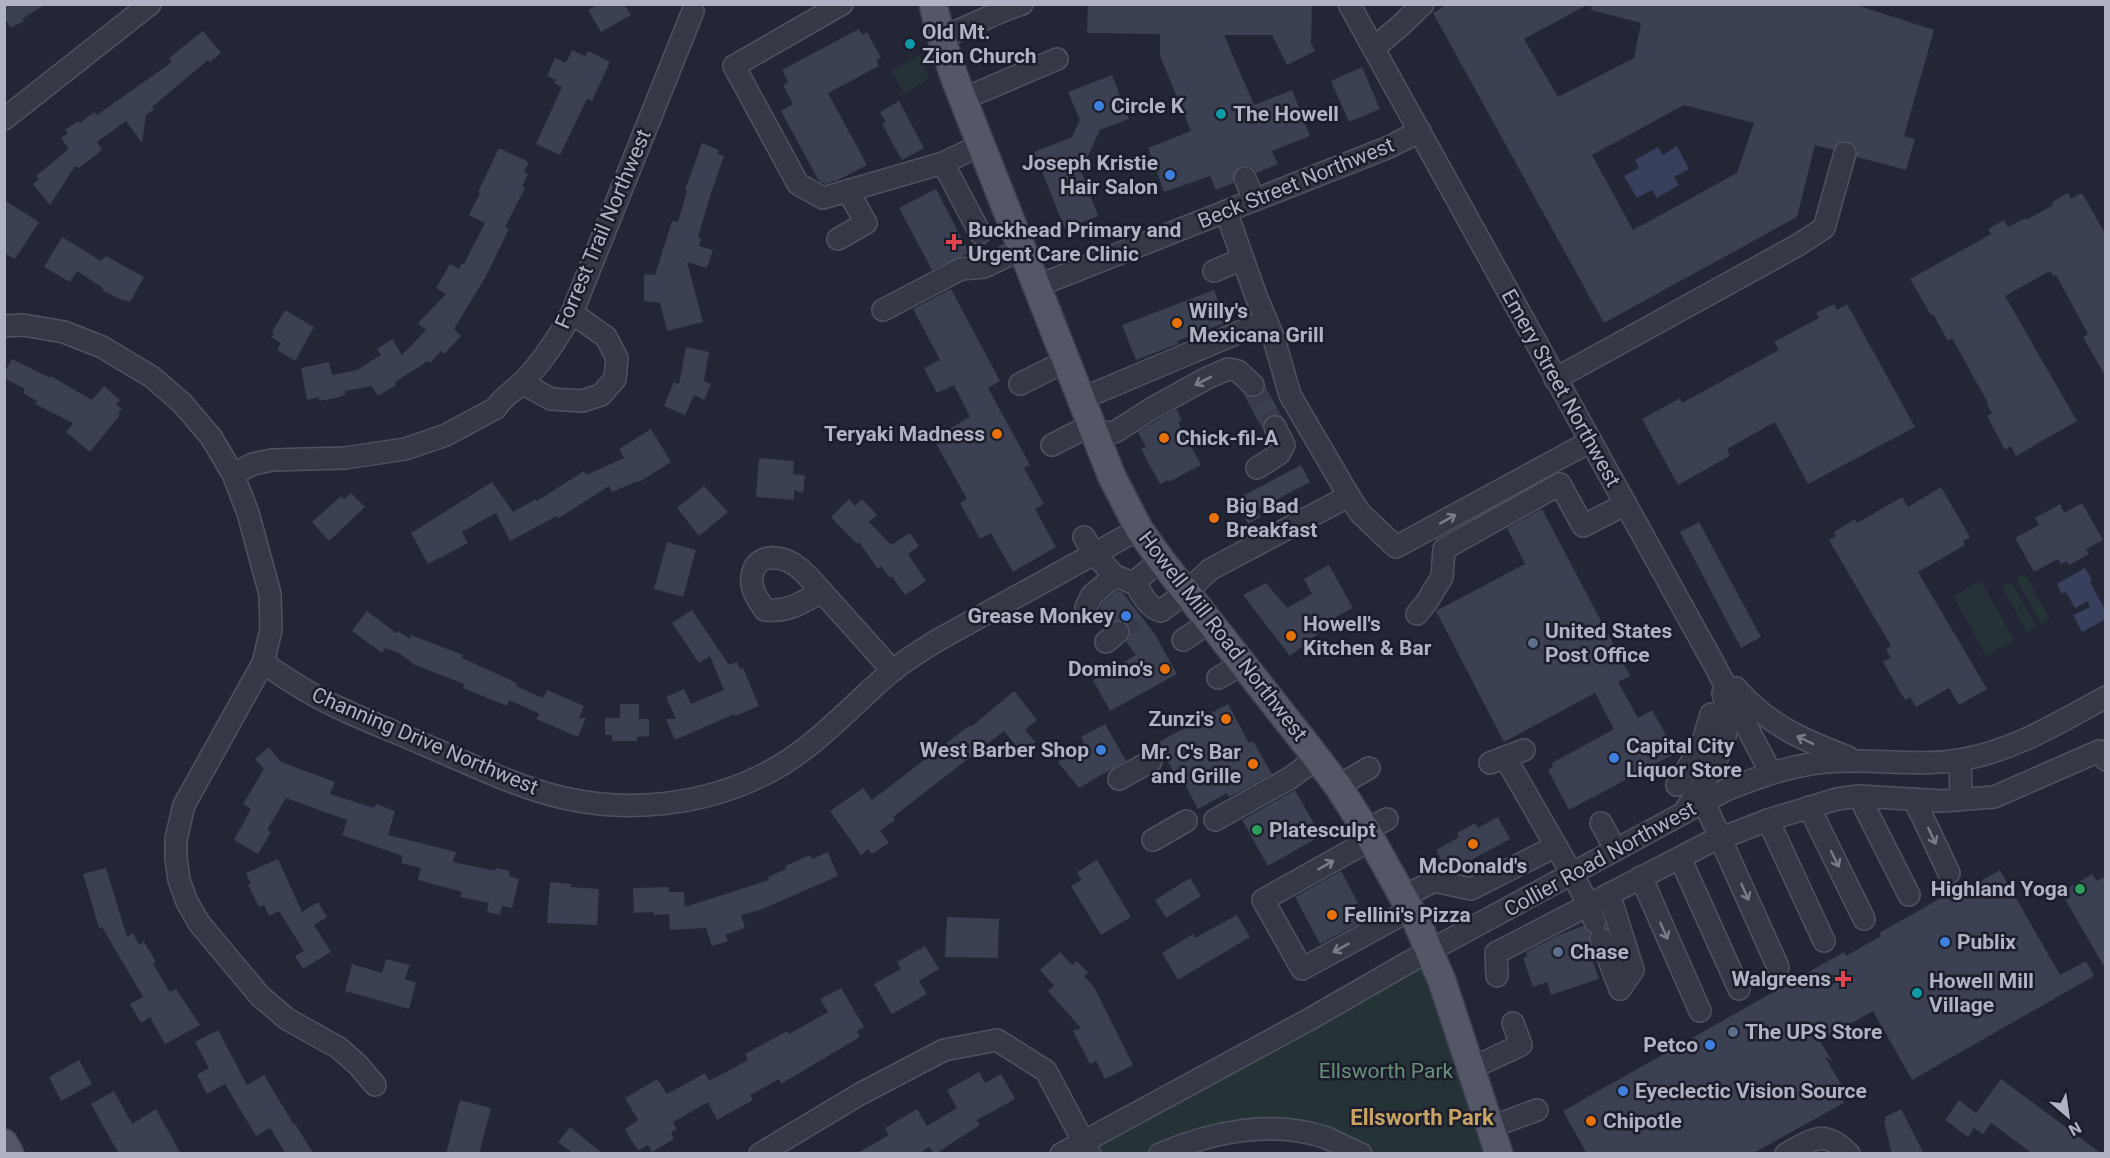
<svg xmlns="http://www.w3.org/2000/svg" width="2110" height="1158" viewBox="0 0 2110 1158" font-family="Roboto,sans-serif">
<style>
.green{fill:#253337}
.water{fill:#38405e}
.building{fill:#3b4153;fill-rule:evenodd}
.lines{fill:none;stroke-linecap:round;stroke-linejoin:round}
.minor-tunnel{stroke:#373b4a;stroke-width:21;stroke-dasharray:21 10;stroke-linecap:butt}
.minor-casing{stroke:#4f5361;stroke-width:24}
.major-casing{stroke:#3e4250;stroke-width:30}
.minor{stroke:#353946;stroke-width:21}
.major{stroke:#535766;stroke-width:27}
.oneway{stroke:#787c8b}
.culture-dot{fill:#0f9aa8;stroke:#1b1e2a;stroke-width:2}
.shop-dot{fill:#3f7fe0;stroke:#1b1e2a;stroke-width:2}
.health-dot{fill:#e0444e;stroke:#1b1e2a;stroke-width:2}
.food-dot{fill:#e8710a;stroke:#1b1e2a;stroke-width:2}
.service-dot{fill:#5c6f8a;stroke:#1b1e2a;stroke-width:2}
.leisure-dot{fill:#2e9e5b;stroke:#1b1e2a;stroke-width:2}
.labels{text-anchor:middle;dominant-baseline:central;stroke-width:5;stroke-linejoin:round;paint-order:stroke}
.poi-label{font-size:21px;font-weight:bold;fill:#afb3c3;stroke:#1b1e2a;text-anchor:start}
.street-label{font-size:21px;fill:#afb3c3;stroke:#1b1e2a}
.park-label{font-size:21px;fill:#69917a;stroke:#1b1e2a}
.neighbourhood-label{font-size:22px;font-weight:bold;fill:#c9a364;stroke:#1b1e2a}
</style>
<rect width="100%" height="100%" fill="#222635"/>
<g class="green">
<path d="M920 55 929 79 904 93 891 71Z"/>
<path d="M2025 574 2050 619 2041 624 2016 579Z"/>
<path d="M1981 581 2014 640 1986 656 1953 596Z"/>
<path d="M2011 582 2037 627 2027 632 2002 587Z"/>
<path d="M1430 951 1499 1153H1361L1290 1130 1160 1153H1090L1083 1141Z"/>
</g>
<g class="water">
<path d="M1677 146 1689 169 1674 177 1679 185 1657 198 1652 190 1637 198 1624 176 1639 168 1635 160 1658 147 1663 155Z"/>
<path d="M2085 568 2092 580 2090 582 2105 610 2106 619 2082 632 2073 615 2090 607 2088 601 2075 608 2066 592 2062 594 2057 584Z"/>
</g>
<g class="building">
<path d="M4 4H46L22 19 24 21 11 28 4 17Z"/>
<path d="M599 4H624L631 15 601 32 588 10Z"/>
<path d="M1088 4H1312L1311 43 1315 51 1287 65 1272 35H1224L1254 105 1292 90 1310 136 1272 151 1278 164 1257 173 1253 168 1247 166H1240L1233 176V183L1216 190 1210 176 1164 192 1148 148 1191 131 1160 56V34L1087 33Z"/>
<path d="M1448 4H1589L1524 39 1558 97 1634 58 1641 23 1591 10 1592 4H1853L1934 30 1904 136 1915 139 1906 170 1857 157V150L1854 145 1848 141 1837 144 1833 150 1815 145 1797 217 1604 323 1433 13ZM1684 105 1754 123 1737 173 1633 230 1592 155Z"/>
<path d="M859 29 862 35 867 32 881 58 876 60 879 66 828 93 867 165 838 180 825 184 819 181 781 111 793 104 783 85 788 82 782 70Z"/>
<path d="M203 31 221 53 210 62 208 60 152 107 154 109 146 115 142 143 126 121 97 142 102 150 79 168 75 166 50 205 33 184 39 179 36 176 69 149 61 138 68 133 65 130 78 121 80 123 94 112 97 115 172 62 169 58Z"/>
<path d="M572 50 585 56 588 51 610 62 592 101 587 99 560 155 536 144 562 87 554 83 556 80 547 76 555 58 566 63Z"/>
<path d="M1362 67 1380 109 1349 122 1331 81Z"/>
<path d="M1112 75 1129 119 1100 130 1081 171 1098 216 1065 229 1034 152 1072 137 1080 120 1068 92Z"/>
<path d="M899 101 924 148 902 160 882 124 886 122 880 112Z"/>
<path d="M702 143 719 150 718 154 724 156 710 196 698 237 701 238 699 246 713 250 707 268 687 262 703 322 667 331 660 303 644 301V274L655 275 672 221 678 222 687 191 685 190Z"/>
<path d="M499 148 529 162 524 172 528 174 522 186 525 188 505 227 509 229 485 278 454 329 461 336 444 354 441 351 430 363 428 361 395 382 396 385 378 396 372 386 345 391V395L336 398 319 401V397L307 400 301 368 329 362 332 375 357 370 381 355 377 349 392 339 402 355 426 330 418 323 446 294 436 288 450 264 459 269 462 263 464 264 485 223 469 215 480 193 478 192Z"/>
<path d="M936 189 969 253 932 270 899 208Z"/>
<path d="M2068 193 2071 199 2082 193 2106 235V377L2083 337 2088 334 2056 275 2053 276 2050 271 2005 296 2077 421 2016 456 2011 446 2005 450 1987 416 1992 413 1987 404 1988 403 1952 338 1948 341 1933 314 1931 315 1910 279 1991 234 1988 229 2004 220 2008 227 2025 218 2026 220 2053 205 2052 202Z"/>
<path d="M4 200 39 222 15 259 4 253Z"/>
<path d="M62 237 101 261 106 256 144 277 130 302 119 299 102 290 103 288 77 271 70 282 44 267Z"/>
<path d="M951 289 1000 381 988 388 1030 465 1024 468 1044 504 1035 509 1056 547 1013 572 991 533 980 539 960 503 967 499 933 438 970 417 954 385 937 393 924 368 940 360 913 309Z"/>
<path d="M1214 290 1219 303 1225 300 1233 320 1177 341 1178 344 1136 360 1122 325Z"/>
<path d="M1834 304 1837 310 1847 304 1915 427 1808 484 1775 422 1727 449 1730 456 1678 485 1642 419 1680 398 1682 403 1779 350 1774 342 1819 318 1816 313Z"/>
<path d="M285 310 314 327 295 361 277 350 281 343 271 337 274 334 272 332Z"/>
<path d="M686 347 709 352 704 381 711 384 704 400 694 395 685 415 664 406 674 382 679 384Z"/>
<path d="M12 359 50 378 51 376 92 400 104 386 120 400 116 404 122 409 118 413 120 415 90 452 66 432 73 423 35 404 37 401 23 393 25 389 4 378V373Z"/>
<path d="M1265 386 1282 417 1275 414 1269 416 1264 421 1262 428 1243 393 1250 397H1257L1263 393Z"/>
<path d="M1176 409 1182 420 1178 422 1201 465 1169 482 1168 480 1160 484 1141 449 1146 447 1138 432Z"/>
<path d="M651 429 671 462 639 482 638 481 612 492 609 486 559 518 557 516 510 541 496 513 462 532 468 543 428 564 411 533 492 482 513 512 536 499 537 501 584 471 586 475 624 458 619 449Z"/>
<path d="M759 458 794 461 793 474 805 475 803 493 794 490V500L756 497Z"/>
<path d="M1301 465 1310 482 1257 510 1261 517 1248 524 1235 500Z"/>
<path d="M704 486 728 512 699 536 677 508Z"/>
<path d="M1941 487 1970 537 1963 541 1965 545 1918 572 1987 689 1959 705 1949 688 1916 707 1910 697 1905 700 1883 662 1891 658 1886 649 1891 646 1829 540 1836 536 1834 532 1855 519 1857 523 1902 497 1908 507Z"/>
<path d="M351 493 365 507 329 541 312 522 341 496 344 499Z"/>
<path d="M849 499 855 506 862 499 877 515 869 522 891 545 910 533 919 546 908 554 926 581 905 595 892 576 890 578 881 566 878 569 859 542 857 544 831 517Z"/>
<path d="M2082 503 2103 540 2086 549 2089 554 2069 565 2067 561 2061 564 2058 559 2034 572 2015 538 2039 525 2035 518 2060 504 2064 513Z"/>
<path d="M1542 509 1630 676 1618 682 1638 718 1652 710 1676 753 1569 810 1548 770 1553 767 1552 763 1614 729 1595 693 1504 742 1436 611 1525 564 1507 528Z"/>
<path d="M1699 522 1761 637 1741 648 1680 532Z"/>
<path d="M667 542 696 550 683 597 654 589Z"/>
<path d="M1329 565 1353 608 1336 617 1339 623 1318 634 1290 656 1243 595 1266 583 1287 608 1312 594 1304 579Z"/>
<path d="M1117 591 1122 592 1154 633 1177 674 1110 711 1093 680 1136 655 1126 642 1130 636 1128 624 1122 620 1110 622 1100 608 1102 603Z"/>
<path d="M692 610 729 665 737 662 740 669 743 668 759 706 735 716 734 714 675 740 666 719H676L666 697 684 689 691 704 724 690 710 656 699 663 672 623Z"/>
<path d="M367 611 396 633 398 631 410 639 411 635 463 655 462 658 517 683 516 686 543 698 547 690 584 706 579 718H586L578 737 536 719 540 714 509 700 507 706 463 688 464 684 415 665 399 653 385 648 382 653 352 631Z"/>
<path d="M1014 691 1037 720 1025 730 1035 742 1022 753 1004 731 893 817 895 820 880 831 889 843 872 854 868 849 861 855 830 811 863 788 872 800 970 725 971 727Z"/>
<path d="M620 704H639V719H649V736L637 737V741H612V735H605V718H620Z"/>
<path d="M1228 704 1249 743 1253 741 1272 774 1229 797 1227 793 1198 809 1182 779 1179 781 1157 743Z"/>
<path d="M1105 724 1126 761 1079 788 1058 762 1084 742 1081 737Z"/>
<path d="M269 747 281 762 335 782 330 794 374 808 376 804 395 811 388 835 456 852 453 862 495 871 496 868 510 871 509 876 519 879 512 908 502 906 500 915 487 912 489 903 460 897 462 892 418 880 421 868 401 863 403 856 342 835 347 820 286 798 267 830 271 832 258 854 234 840 251 809 243 804 264 769 255 759Z"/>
<path d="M1295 790 1321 836 1268 866 1242 820Z"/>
<path d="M1498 817 1510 839 1451 871 1445 867 1436 850 1459 837 1457 833 1475 823 1478 828Z"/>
<path d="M828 852 838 876 760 910 741 915 745 928 725 935 728 941 712 946 706 928 670 930 669 914 654 915V912L634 913 633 888 669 887V892H684L685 907 769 880 768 877 786 869 785 866 810 855 812 859Z"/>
<path d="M278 859 302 912 318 902 327 917 314 925 331 952 303 969 295 956 304 951 279 911 269 916 264 905 259 907 248 885 251 884 246 873Z"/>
<path d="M1097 860 1131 917 1101 935 1071 886 1082 880 1077 872Z"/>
<path d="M106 868 127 937 133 933 139 945 144 942 156 962 153 964 170 992 176 989 200 1025 165 1044 150 1017 141 1023 130 1004 143 997 102 927 99 928 83 874Z"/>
<path d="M2000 870 2060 975 2086 961 2094 976 1912 1080 1873 1011 1820 1041 1832 1061 1825 1057 1848 1096 1842 1099 1844 1103 1752 1154H1587L1563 1111 1844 952 1846 956 1881 936 1879 933 1962 886 1964 891Z"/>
<path d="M1341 871 1358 903 1353 905 1362 922 1320 944 1295 897Z"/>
<path d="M2092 874 2097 881 2106 876V970L2061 892Z"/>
<path d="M1190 878 1201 896 1166 918 1155 900Z"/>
<path d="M550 882 571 884 570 887 599 889 597 925 547 923Z"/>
<path d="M1237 915 1250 937 1178 980 1162 953 1193 934 1195 938Z"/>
<path d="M947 917 999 919 998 958 945 957Z"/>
<path d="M1583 926 1590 933 1589 943 1587 944 1599 979 1551 995 1547 982 1533 987 1523 958 1527 957 1526 952 1559 935Z"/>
<path d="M925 946 939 969 919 981 927 994 892 1014 874 984 901 969 897 962Z"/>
<path d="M1060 952 1072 965 1077 961 1088 973 1084 976 1094 987 1133 1065 1105 1079 1096 1061 1090 1064 1073 1031 1081 1028 1048 991 1054 986 1040 970Z"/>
<path d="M386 959 410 965 405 979 416 983 409 1009 345 991 352 964 382 973Z"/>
<path d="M841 988 864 1027 857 1031 860 1037 781 1084 779 1079 750 1095 753 1100 717 1120 708 1102 673 1122 677 1129 671 1133 674 1139 652 1152 648 1145 638 1151 625 1129 638 1120 625 1098 657 1079 667 1094 705 1073 709 1081 748 1060 745 1054 787 1031 789 1034 828 1012 820 999Z"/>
<path d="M218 1030 247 1085 264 1075 294 1125 295 1124 314 1154H286L270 1128 256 1136 225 1084 207 1094 197 1075 209 1068 195 1042Z"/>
<path d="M79 1060 92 1084 61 1101 49 1077Z"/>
<path d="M979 1072 985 1083 1001 1074 1015 1099 977 1120 980 1125 935 1154 929 1147 918 1154H856L889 1135 885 1128 917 1109 927 1126 957 1108 947 1090Z"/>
<path d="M2001 1079 2102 1154H2033L1991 1123 1983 1134 1974 1128 1968 1137 1945 1120 1959 1100 1976 1113Z"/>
<path d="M114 1091 132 1124 156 1109 181 1154H119L91 1104Z"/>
<path d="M460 1100 491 1108 479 1154H446Z"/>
<path d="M1901 1109 1924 1154H1892L1884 1121 1886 1120 1885 1117Z"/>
<path d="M570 1127 603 1154H574L558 1142Z"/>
</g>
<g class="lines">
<g class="minor-tunnel">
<path d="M1253 385 1275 427"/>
<path d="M1118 632 1139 614"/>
</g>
<g class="minor-casing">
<g id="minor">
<path d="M842 4 734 66 798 184 823 198 943 163 981 145"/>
<path d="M1349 4 1714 664 1771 773"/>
<path d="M941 37C969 28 993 13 1022 4"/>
<path d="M1374 48 1400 26 1423 4"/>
<path d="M963 99 1057 59"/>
<path d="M4 119 150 4"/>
<path d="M943 163 980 233"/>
<path d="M1245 178 1254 200"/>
<path d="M1226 211 1256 296 1274 339 1290 395 1349 496"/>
<path d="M838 239 866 223 848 191"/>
<path d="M1214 271 1242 259"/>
<path d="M1037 286 1389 147 1420 131"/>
<path d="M883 310 961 269 984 267 1022 249"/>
<path d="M4 326 23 325 64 332 102 347 152 377 182 403 211 437 233 474 248 513 270 594 271 630 263 663 184 805 176 839V858L179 880 187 902 199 923 260 996 287 1019 339 1048 358 1065 375 1085"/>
<path d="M1555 379 1798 245 1824 228 1845 153"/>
<path d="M522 383 551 399 582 401 601 395 615 379 617 358 606 337 572 313"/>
<path d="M1020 384 1066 361"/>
<path d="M1081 399 1266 321"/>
<path d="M1094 433 1115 432 1151 409 1207 378 1228 369 1238 371 1253 385"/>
<path d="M1052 445 1091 425"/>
<path d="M1257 468 1279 454 1284 445 1275 427"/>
<path d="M233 474 253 464 272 460 345 458 405 449 446 435 496 408C502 397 514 391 523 382 543 361 558 338 572 313L693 11"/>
<path d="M1084 537 1094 554 1115 576 1136 584"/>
<path d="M1161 560 1137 580 1136 584C1141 594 1150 609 1161 611L1186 592 1211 569 1349 496 1360 513 1396 547 1591 441"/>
<path d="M821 592C801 603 789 612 765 610 758 600 750 589 752 576 756 550 785 556 799 568 811 578 821 591 831 602 852 625 872 648 893 671"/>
<path d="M1086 607 1092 595 1115 576"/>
<path d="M1417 614 1426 603 1442 577 1444 549 1560 484 1583 526 1626 504"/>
<path d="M1183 640 1210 622"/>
<path d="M1106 642 1118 632"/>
<path d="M263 663C287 679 311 695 337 707 366 721 396 732 425 745 470 764 516 787 564 798 630 813 703 805 763 775 812 751 846 711 886 676 902 662 920 651 938 640L1139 529"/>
<path d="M1218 678 1243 664"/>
<path d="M1736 688C1768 725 1803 740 1848 757"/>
<path d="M1505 757 1572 874 1589 905 1595 922"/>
<path d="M1960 760 1961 799"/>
<path d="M1490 763 1524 750"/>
<path d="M1119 779 1151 761"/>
<path d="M1677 785 1702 745 1711 714 1728 715"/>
<path d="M1338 786 1369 768"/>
<path d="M1859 796 1909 895"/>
<path d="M1914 799 1949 873"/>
<path d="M1704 802 1778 967"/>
<path d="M1809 807 1864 919"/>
<path d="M1686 809C1705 782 1727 751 1728 716 1728 709 1725 700 1723 693"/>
<path d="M1215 820 1290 778 1317 758"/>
<path d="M1768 820 1824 941"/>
<path d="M1601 823 1616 850"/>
<path d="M1366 830 1387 819"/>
<path d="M1372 839 1263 900 1302 969 1410 910"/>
<path d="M1153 840 1186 821"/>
<path d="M1680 858 1739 989"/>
<path d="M1641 877 1700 1011"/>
<path d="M1609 894 1633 970 1620 989"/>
<path d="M1403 897 1434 881 1471 889 1556 846"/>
<path d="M1601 939 1620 989"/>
<path d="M1497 976 1496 953 1706 844 1768 820 1837 799 1859 796 1942 801 1994 797 2099 751 2106 760"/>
<path d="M1472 1068 1521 1045 1513 1023"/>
<path d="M1491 1127 1537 1110"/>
<path d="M760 1154 860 1094 944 1050 997 1040 1046 1071 1090 1154"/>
<path d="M1061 1154 1310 1019 1409 962 1726 790C1759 777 1791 765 1827 762 1871 758 1916 767 1959 760 2014 751 2058 723 2106 697"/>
<path d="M1160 1154C1211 1132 1272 1119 1327 1138 1338 1143 1349 1149 1361 1154"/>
<path d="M1786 1154C1814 1138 1825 1129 1849 1154"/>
</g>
</g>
<g class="major-casing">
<g id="major">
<path d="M933 4 941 37 955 79 1112 477 1139 529 1161 560 1313 753 1338 786 1366 830 1416 920 1442 981 1499 1154"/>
<path d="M4 1143 10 1154"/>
</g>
</g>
<use href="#minor" class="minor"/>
<use href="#major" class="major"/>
</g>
<defs><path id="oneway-shaft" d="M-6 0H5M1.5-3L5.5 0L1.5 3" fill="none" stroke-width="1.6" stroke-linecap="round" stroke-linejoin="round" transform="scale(1.5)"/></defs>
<g class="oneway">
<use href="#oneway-shaft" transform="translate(1203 381) rotate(153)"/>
<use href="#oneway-shaft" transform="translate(1448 519) rotate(-29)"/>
<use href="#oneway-shaft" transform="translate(1805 740) rotate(-154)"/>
<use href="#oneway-shaft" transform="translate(1932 836) rotate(65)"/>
<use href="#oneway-shaft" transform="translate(1835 859) rotate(64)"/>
<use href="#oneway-shaft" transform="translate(1326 865) rotate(-29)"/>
<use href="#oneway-shaft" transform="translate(1745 892) rotate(66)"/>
<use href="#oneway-shaft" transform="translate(1664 931) rotate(66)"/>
<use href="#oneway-shaft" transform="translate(1341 948) rotate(151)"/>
</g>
<g class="culture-dot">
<circle cx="910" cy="44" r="6"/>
<circle cx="1221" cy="114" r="6"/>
<circle cx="1917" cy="993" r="6"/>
</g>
<g class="shop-dot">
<circle cx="1099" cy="106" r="6"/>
<circle cx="1170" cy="175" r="6"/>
<circle cx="1126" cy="616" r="6"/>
<circle cx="1101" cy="750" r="6"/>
<circle cx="1614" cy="758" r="6"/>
<circle cx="1945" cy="942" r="6"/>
<circle cx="1710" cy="1045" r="6"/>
<circle cx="1623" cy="1091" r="6"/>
</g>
<g class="health-dot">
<path d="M951 233h6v6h6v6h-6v6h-6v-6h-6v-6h6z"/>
<path d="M1840 970h6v6h6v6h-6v6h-6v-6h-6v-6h6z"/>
</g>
<g class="food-dot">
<circle cx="1177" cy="323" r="6"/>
<circle cx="997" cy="434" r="6"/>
<circle cx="1164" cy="438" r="6"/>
<circle cx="1214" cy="518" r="6"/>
<circle cx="1291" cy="636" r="6"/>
<circle cx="1165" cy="669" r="6"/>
<circle cx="1226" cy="719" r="6"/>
<circle cx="1253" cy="764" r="6"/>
<circle cx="1473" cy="844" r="6"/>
<circle cx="1332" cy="915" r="6"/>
<circle cx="1591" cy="1121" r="6"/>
</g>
<g class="service-dot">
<circle cx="1533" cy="643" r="6"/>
<circle cx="1558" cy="952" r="6"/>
<circle cx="1733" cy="1032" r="6"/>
</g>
<g class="leisure-dot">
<circle cx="1257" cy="830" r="6"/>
<circle cx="2080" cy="889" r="6"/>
</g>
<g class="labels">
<g class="poi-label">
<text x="922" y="32">Old Mt.<tspan x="922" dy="24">Zion Church</tspan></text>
<text x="1111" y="106">Circle K</text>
<text x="1233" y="114">The Howell</text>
<text x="1158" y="163" text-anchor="end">Joseph Kristie<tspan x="1158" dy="24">Hair Salon</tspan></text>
<text x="968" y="230">Buckhead Primary and<tspan x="968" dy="24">Urgent Care Clinic</tspan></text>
<text x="1189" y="311">Willy's<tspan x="1189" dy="24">Mexicana Grill</tspan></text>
<text x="985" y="434" text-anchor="end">Teryaki Madness</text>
<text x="1176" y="438">Chick-fil-A</text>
<text x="1226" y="506">Big Bad<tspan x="1226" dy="24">Breakfast</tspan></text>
<text x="1114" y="616" text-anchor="end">Grease Monkey</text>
<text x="1303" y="624">Howell's<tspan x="1303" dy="24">Kitchen &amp; Bar</tspan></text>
<text x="1545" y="631">United States<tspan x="1545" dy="24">Post Office</tspan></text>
<text x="1153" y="669" text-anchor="end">Domino's</text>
<text x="1214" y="719" text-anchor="end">Zunzi's</text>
<text x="1626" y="746">Capital City<tspan x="1626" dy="24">Liquor Store</tspan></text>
<text x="1089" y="750" text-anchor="end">West Barber Shop</text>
<text x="1241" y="752" text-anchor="end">Mr. C's Bar<tspan x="1241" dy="24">and Grille</tspan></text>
<text x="1269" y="830">Platesculpt</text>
<text x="1473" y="866" text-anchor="middle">McDonald's</text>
<text x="2068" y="889" text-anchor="end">Highland Yoga</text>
<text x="1344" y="915">Fellini's Pizza</text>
<text x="1957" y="942">Publix</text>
<text x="1570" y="952">Chase</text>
<text x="1831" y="979" text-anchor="end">Walgreens</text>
<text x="1929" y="981">Howell Mill<tspan x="1929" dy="24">Village</tspan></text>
<text x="1745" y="1032">The UPS Store</text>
<text x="1698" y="1045" text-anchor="end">Petco</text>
<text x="1635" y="1091">Eyeclectic Vision Source</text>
<text x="1603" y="1121">Chipotle</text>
</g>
<g class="street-label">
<text transform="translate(1296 183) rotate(-22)">Beck Street Northwest</text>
<text transform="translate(603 229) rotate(-67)">Forrest Trail Northwest</text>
<text transform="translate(1561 388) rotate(61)">Emery Street Northwest</text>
<text transform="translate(1223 636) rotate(52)">Howell Mill Road Northwest</text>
<text transform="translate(425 741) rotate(23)">Channing Drive Northwest</text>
<text transform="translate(1600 859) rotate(-29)">Collier Road Northwest</text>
</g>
<g class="park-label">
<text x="1386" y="1071">Ellsworth Park</text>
</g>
<g class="neighbourhood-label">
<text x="1422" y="1117">Ellsworth Park</text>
</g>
</g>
<rect width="2110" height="1158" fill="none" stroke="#afb3c3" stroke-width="12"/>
<g transform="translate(2068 1116) rotate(151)" stroke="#1b1e2a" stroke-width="4.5" paint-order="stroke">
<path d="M0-4.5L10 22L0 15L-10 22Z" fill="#afb3c3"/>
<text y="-9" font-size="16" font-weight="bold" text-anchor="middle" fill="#afb3c3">N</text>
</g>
</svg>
